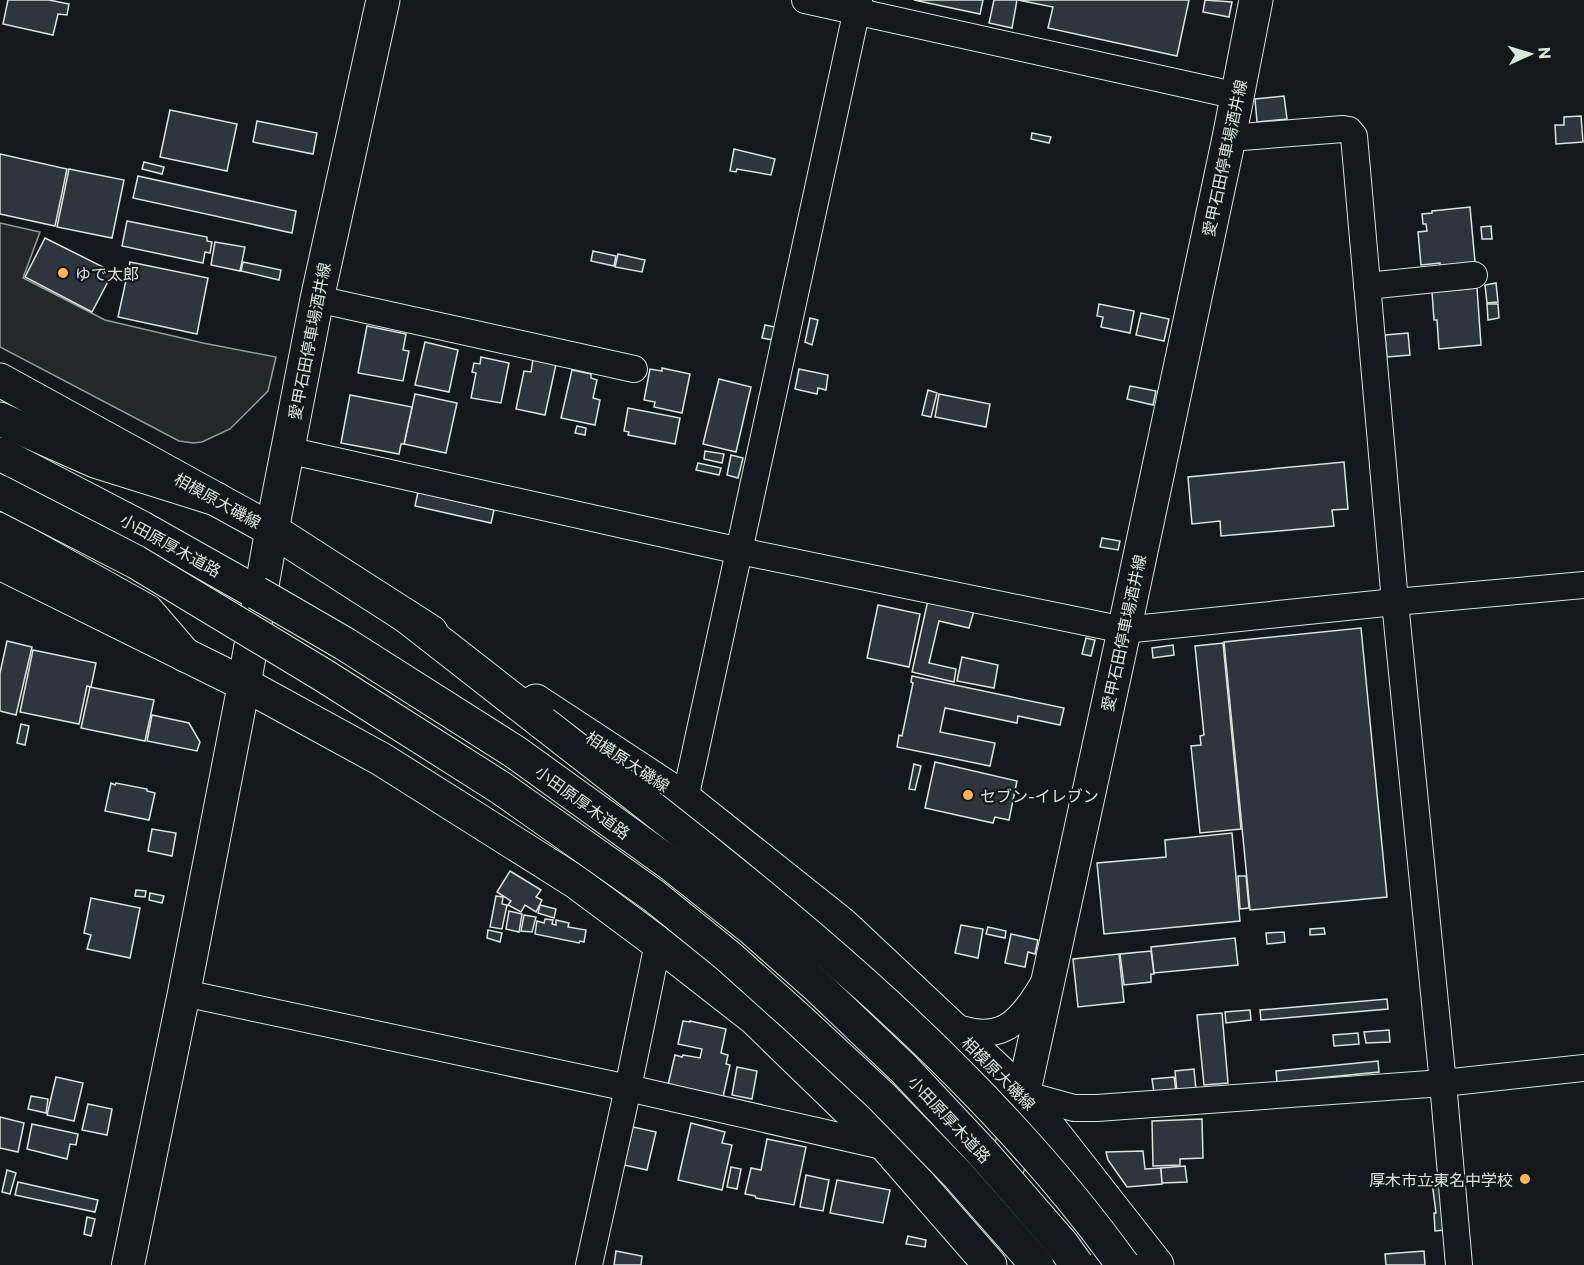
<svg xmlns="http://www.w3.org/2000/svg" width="1584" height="1265" viewBox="0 0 1584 1265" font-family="Commissioner,'Noto Sans JP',sans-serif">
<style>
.parking{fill:#24282b;stroke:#939e99;stroke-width:1.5}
.building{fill:#2c363c;stroke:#d8e6dc;stroke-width:1.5}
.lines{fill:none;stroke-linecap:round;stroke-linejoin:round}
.minor-casing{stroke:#d8e6dc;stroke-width:28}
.tertiary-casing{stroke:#d8e6dc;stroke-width:34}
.secondary-casing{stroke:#d8e6dc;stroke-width:35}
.primary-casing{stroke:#d8e6dc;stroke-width:35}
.motorway-casing{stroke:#d8e6dc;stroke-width:35}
.minor{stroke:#14181c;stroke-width:26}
.tertiary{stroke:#14181c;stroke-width:32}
.secondary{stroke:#14181c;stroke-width:33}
.primary{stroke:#14181c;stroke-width:33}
.motorway{stroke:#14181c;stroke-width:33}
.motorway-bridge-casing{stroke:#d8e6dc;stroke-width:35;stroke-linecap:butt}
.motorway-bridge{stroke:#14181c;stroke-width:33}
.poi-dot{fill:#ffb74d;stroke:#14181c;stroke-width:2}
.labels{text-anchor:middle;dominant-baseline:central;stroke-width:4.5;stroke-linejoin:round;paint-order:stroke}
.street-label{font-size:16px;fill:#d8e6dc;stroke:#14181c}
.poi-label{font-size:16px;fill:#d8e6dc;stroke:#14181c;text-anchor:start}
</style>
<rect width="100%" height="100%" fill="#14181c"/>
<path class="parking" d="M0 223 40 232 23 278 105 320 203 343 276 357 268 391 230 429 202 442 193 443 179 441 0 347Z"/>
<g class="building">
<path d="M8 0H49L69 4 67 15 58 14 53 35 3 24Z"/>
<path d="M914 0H983L980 14Z"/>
<path d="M994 0H1017L1012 28 989 23Z"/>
<path d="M1018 0H1189L1177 56 1048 28 1053 7Z"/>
<path d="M1205 0 1232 2 1229 17 1203 12Z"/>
<path d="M1284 96 1287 119 1257 122 1255 99Z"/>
<path d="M170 110 237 124 227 171 160 157Z"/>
<path d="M1581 116 1583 142 1556 144 1555 125H1564V117Z"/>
<path d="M257 121 317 133 313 154 253 142Z"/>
<path d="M1032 133 1051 137 1049 143 1031 139Z"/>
<path d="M734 149 775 159 771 175 737 169 736 172 730 171Z"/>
<path d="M0 154 67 169 55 226 0 214Z"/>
<path d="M144 162 164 167 162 174 142 169Z"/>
<path d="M69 169 124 180 112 238 57 227Z"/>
<path d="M138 176 296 211 292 233 133 198Z"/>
<path d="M1470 207 1475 262 1440 266V263L1421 265 1418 232 1427 231 1426 224H1423L1422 214 1432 213V211Z"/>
<path d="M127 221 207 237V241L212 242 210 253 205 252 203 263 122 246Z"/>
<path d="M1491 226 1492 239H1482L1481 227Z"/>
<path d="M45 238 113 272 92 312 25 277Z"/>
<path d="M215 242 245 247 240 271 211 265Z"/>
<path d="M593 251 616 256 614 266 591 261Z"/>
<path d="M618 254 645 260 642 272 615 267Z"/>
<path d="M130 262 208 278 197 334 118 317Z"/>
<path d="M243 262 281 270 279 280 241 271Z"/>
<path d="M1496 283 1498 302 1487 303 1485 285Z"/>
<path d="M1477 288 1481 345 1439 349 1437 320H1434L1432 292Z"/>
<path d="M1099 304 1134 311 1130 333 1101 327 1103 317 1097 316Z"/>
<path d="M1487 304H1498L1499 318 1488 320Z"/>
<path d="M1141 313 1169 319 1164 341 1136 335Z"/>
<path d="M810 318 818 320 812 345 805 342Z"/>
<path d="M765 325 775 327 773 340 762 338Z"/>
<path d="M367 326 406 334 403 350 409 351 403 381 358 373Z"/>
<path d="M1408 333 1410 355 1387 357 1385 335Z"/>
<path d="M425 342 458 350 449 392 415 385Z"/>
<path d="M481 357 509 363 501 403 471 398 476 373 472 372 474 363 480 364Z"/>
<path d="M533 359 556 364 545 415 516 409 524 371 531 372Z"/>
<path d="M662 368 690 374 682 413 654 407 655 402 644 400 650 369 662 371Z"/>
<path d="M799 369 828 375 826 390 818 388 817 394 795 389Z"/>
<path d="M572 370 591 374V378L597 380 593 398 600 400 595 425 561 418Z"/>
<path d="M719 379 751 387 736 452 703 444Z"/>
<path d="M1130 386 1156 391 1153 405 1127 399Z"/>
<path d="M928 390 937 393 931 417 922 415Z"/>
<path d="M415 394 457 403 446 453 404 444Z"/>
<path d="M939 394 990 404 986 427 935 417Z"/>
<path d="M350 395 412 407 404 444H401L399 454 341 443Z"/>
<path d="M628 408 680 418 675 444 628 435 629 432 624 431Z"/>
<path d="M577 426 586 428 585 435 575 433Z"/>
<path d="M705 451 724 454 722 463 704 459Z"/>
<path d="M731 455 743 458 738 478 727 475Z"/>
<path d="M1344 462 1348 509 1332 510 1334 526 1221 536 1220 521 1192 524 1188 477Z"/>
<path d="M698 463 721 468 719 475 696 470Z"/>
<path d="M418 492 494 510 491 523 415 506Z"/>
<path d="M1102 538 1120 541 1118 550 1100 547Z"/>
<path d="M928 600 974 611 969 628 939 621 929 663 956 669 954 682 912 672Z"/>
<path d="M878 605 920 614 909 667 867 658Z"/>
<path d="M1361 628 1387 897 1250 910 1224 642Z"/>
<path d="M1086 638 1095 640 1091 656 1082 654Z"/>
<path d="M7 641 32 647 16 715 0 711V673Z"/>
<path d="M1223 643 1241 829 1200 833 1191 746 1201 745 1200 736 1204 735 1195 646Z"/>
<path d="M1173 645 1174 655 1153 658 1152 648Z"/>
<path d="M33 650 96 663 91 687 87 686 79 724 20 712Z"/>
<path d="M962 657 998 665 994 688 957 681Z"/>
<path d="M912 676 1064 708 1060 725 1018 716 1017 723 945 708 940 732 995 743 990 766 897 747 899 735 902 736 913 683 911 682Z"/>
<path d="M90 687 154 700 145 741 81 728Z"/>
<path d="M152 715 189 723 200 742 197 751 147 741Z"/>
<path d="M21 724 29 726 25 745 17 743Z"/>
<path d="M935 762 1017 781 1009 820 995 817 993 823 925 808Z"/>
<path d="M914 764 921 766 915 790 909 789Z"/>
<path d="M111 783 115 785 116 783 147 789V791L155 793 149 820 105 811Z"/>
<path d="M152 829 176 833 172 856 148 851Z"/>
<path d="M1232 833 1240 921 1104 934 1097 863 1166 857 1165 840Z"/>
<path d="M510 871 541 890 536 897 542 900 536 912 525 905 521 912 508 905 511 901 497 892Z"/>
<path d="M1238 876H1246L1249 908 1240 909Z"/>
<path d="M136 890 146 891 145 897 135 896Z"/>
<path d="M150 893 164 896 162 903 149 900Z"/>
<path d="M496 896 503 897 502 904 507 905 502 929 490 927Z"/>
<path d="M91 898 140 908 130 958 87 949 91 935 84 933Z"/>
<path d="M540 905 556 909 554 918 538 913Z"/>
<path d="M509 911 522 914 519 932 506 929Z"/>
<path d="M524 915 536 917 532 932 521 931Z"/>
<path d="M545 919 553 920 552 924 556 925V920L569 923 568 927 586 930 584 942 580 941 579 943 535 934 537 921 544 923Z"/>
<path d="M961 925 983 929 978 958 955 953Z"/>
<path d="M988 927 1006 931 1005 938 986 934Z"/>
<path d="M1324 928 1325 934 1310 935V929Z"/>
<path d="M488 930 502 933 500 942 487 938Z"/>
<path d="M1284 932 1285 942 1267 944 1266 933Z"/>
<path d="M1011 934 1038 940 1035 954 1028 952 1025 967 1005 963Z"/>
<path d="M1235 938 1238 965 1154 973 1151 947Z"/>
<path d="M1151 951 1154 974H1151V982L1124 985 1120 954Z"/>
<path d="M1119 954 1124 1002 1078 1007 1073 959Z"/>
<path d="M1387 999 1388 1009 1261 1020 1260 1010Z"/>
<path d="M1250 1010 1251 1020 1226 1023 1225 1012Z"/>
<path d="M1222 1013 1228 1083 1204 1085 1197 1015Z"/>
<path d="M683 1021 690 1022V1021L726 1029 721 1053 728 1055 726 1064 730 1065 723 1097 668 1085 675 1055 682 1057 683 1055 700 1058 702 1049 678 1044Z"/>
<path d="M1389 1030 1390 1042 1366 1043 1364 1032Z"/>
<path d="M1358 1033 1359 1044 1334 1046 1333 1035Z"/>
<path d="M1378 1061 1379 1072 1277 1082 1276 1071Z"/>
<path d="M737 1067 757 1071 752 1099 732 1095Z"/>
<path d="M1194 1069 1196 1090 1177 1092 1175 1071Z"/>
<path d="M56 1077 83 1083 74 1121 47 1115Z"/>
<path d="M1174 1077 1176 1091 1154 1093 1152 1079Z"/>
<path d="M31 1096 48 1099 46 1113 28 1109Z"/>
<path d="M88 1104 112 1109 107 1135 82 1130Z"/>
<path d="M0 1117 24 1123 18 1152 0 1148Z"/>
<path d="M1202 1119 1203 1158 1180 1159V1165L1153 1166 1152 1121Z"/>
<path d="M691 1123 725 1132 722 1143 732 1145 722 1190 678 1180Z"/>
<path d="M32 1124 78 1134 76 1145 70 1144 67 1159 27 1149Z"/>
<path d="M633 1127 656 1132 647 1170 624 1165Z"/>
<path d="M767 1139 806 1147 794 1205 756 1198 755 1196 745 1194 751 1168 761 1170Z"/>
<path d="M1143 1151 1145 1169 1161 1168 1162 1184 1127 1187 1108 1160 1106 1152Z"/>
<path d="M1185 1166 1187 1182 1162 1183 1161 1168Z"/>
<path d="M731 1167 741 1169 737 1189 727 1187Z"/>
<path d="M7 1170 16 1173 10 1194 2 1192Z"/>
<path d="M806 1175 829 1180 823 1211 800 1207Z"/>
<path d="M837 1180 890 1190 883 1223 830 1213Z"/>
<path d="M18 1182 98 1200 95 1212 15 1195Z"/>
<path d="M1432 1182H1439L1445 1230 1435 1231 1434 1213H1436Z"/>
<path d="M87 1217 95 1219 91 1236 84 1234Z"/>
<path d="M908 1236 926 1240 925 1247 906 1244Z"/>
<path d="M616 1251 642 1256 641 1265H614Z"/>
<path d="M1424 1251 1425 1265H1386L1385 1254Z"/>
</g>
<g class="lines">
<g class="minor-casing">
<g id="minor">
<path d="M805 0 1238 96"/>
<path d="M1229 138 1343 129 1349 130 1354 136 1395 602 1443 1083 1459 1265"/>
<path d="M1367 286 1474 275"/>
<path d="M317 299 634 369"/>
<path d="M287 450 740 551 1124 630 1395 602 1584 585"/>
<path d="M685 799 859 0"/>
<path d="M184 993 628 1088 887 1147"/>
<path d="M950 1025C999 1045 1019 1025 1043 984"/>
<path d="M1023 1094 1074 1108H1097L1443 1083 1584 1068"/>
<path d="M589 1265 628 1088 658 943"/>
</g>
</g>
<g class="tertiary-casing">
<path id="tertiary" d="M128 1265 184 993 244 684"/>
</g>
<g class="secondary-casing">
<g id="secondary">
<path d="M244 684 272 530 317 299 383 0"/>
<path d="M1000 1201 1121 645 1229 138 1256 0"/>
</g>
</g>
<g class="primary-casing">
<g id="primary">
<path d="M0 380 272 530 431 632"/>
<path d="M0 563 244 684 381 759 576 882 658 943 754 1018 887 1147 990 1265"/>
<path d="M536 701 685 799 843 925 1023 1094 1157 1265"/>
</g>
</g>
<g class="motorway-casing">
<g id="motorway">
<path d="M0 419 95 461 216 499"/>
<path d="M0 454 142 528 257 593"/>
<path d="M0 529 147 611 185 655"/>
<path d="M406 616 543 723"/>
</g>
</g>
<use href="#minor" class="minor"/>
<use href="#tertiary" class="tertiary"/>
<use href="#secondary" class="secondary"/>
<use href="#primary" class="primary"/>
<use href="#motorway" class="motorway"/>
<g class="motorway-bridge-casing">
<g id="motorway-bridge">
<path d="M0 492 136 562 323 675 501 788 654 896 728 956 796 1017 881 1096 958 1175 1037 1265"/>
<path d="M257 593 345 644 515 752 672 865 750 927 818 987 904 1069 981 1151 1062 1244 1077 1265"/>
<path d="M543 723C750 884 968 1050 1123 1265"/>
</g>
</g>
<use href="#motorway-bridge" class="motorway-bridge"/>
</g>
<g class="poi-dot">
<circle cx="63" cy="273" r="6"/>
<circle cx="968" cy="795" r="6"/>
<circle cx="1525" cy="1179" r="6"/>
</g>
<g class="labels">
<g class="street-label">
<text transform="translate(1224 158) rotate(-78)">愛甲石田停車場酒井線</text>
<text transform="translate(309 341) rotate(-79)">愛甲石田停車場酒井線</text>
<text transform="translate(218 500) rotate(29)">相模原大磯線</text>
<text transform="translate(171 545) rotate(29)">小田原厚木道路</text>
<text transform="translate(1123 633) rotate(-78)">愛甲石田停車場酒井線</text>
<text transform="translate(628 761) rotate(33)">相模原大磯線</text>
<text transform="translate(583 802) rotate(36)">小田原厚木道路</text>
<text transform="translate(999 1073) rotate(45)">相模原大磯線</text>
<text transform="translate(950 1119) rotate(47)">小田原厚木道路</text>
</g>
<g class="poi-label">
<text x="75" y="273">ゆで太郎</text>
<text x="980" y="795">セブン-イレブン</text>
<text x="1513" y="1179" text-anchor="end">厚木市立東名中学校</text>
</g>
</g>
<g transform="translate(1530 54) rotate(86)" stroke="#14181c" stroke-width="4.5" paint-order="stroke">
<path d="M0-4.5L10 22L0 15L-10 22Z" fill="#d8e6dc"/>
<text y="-9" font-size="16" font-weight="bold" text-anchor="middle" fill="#d8e6dc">N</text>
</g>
</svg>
